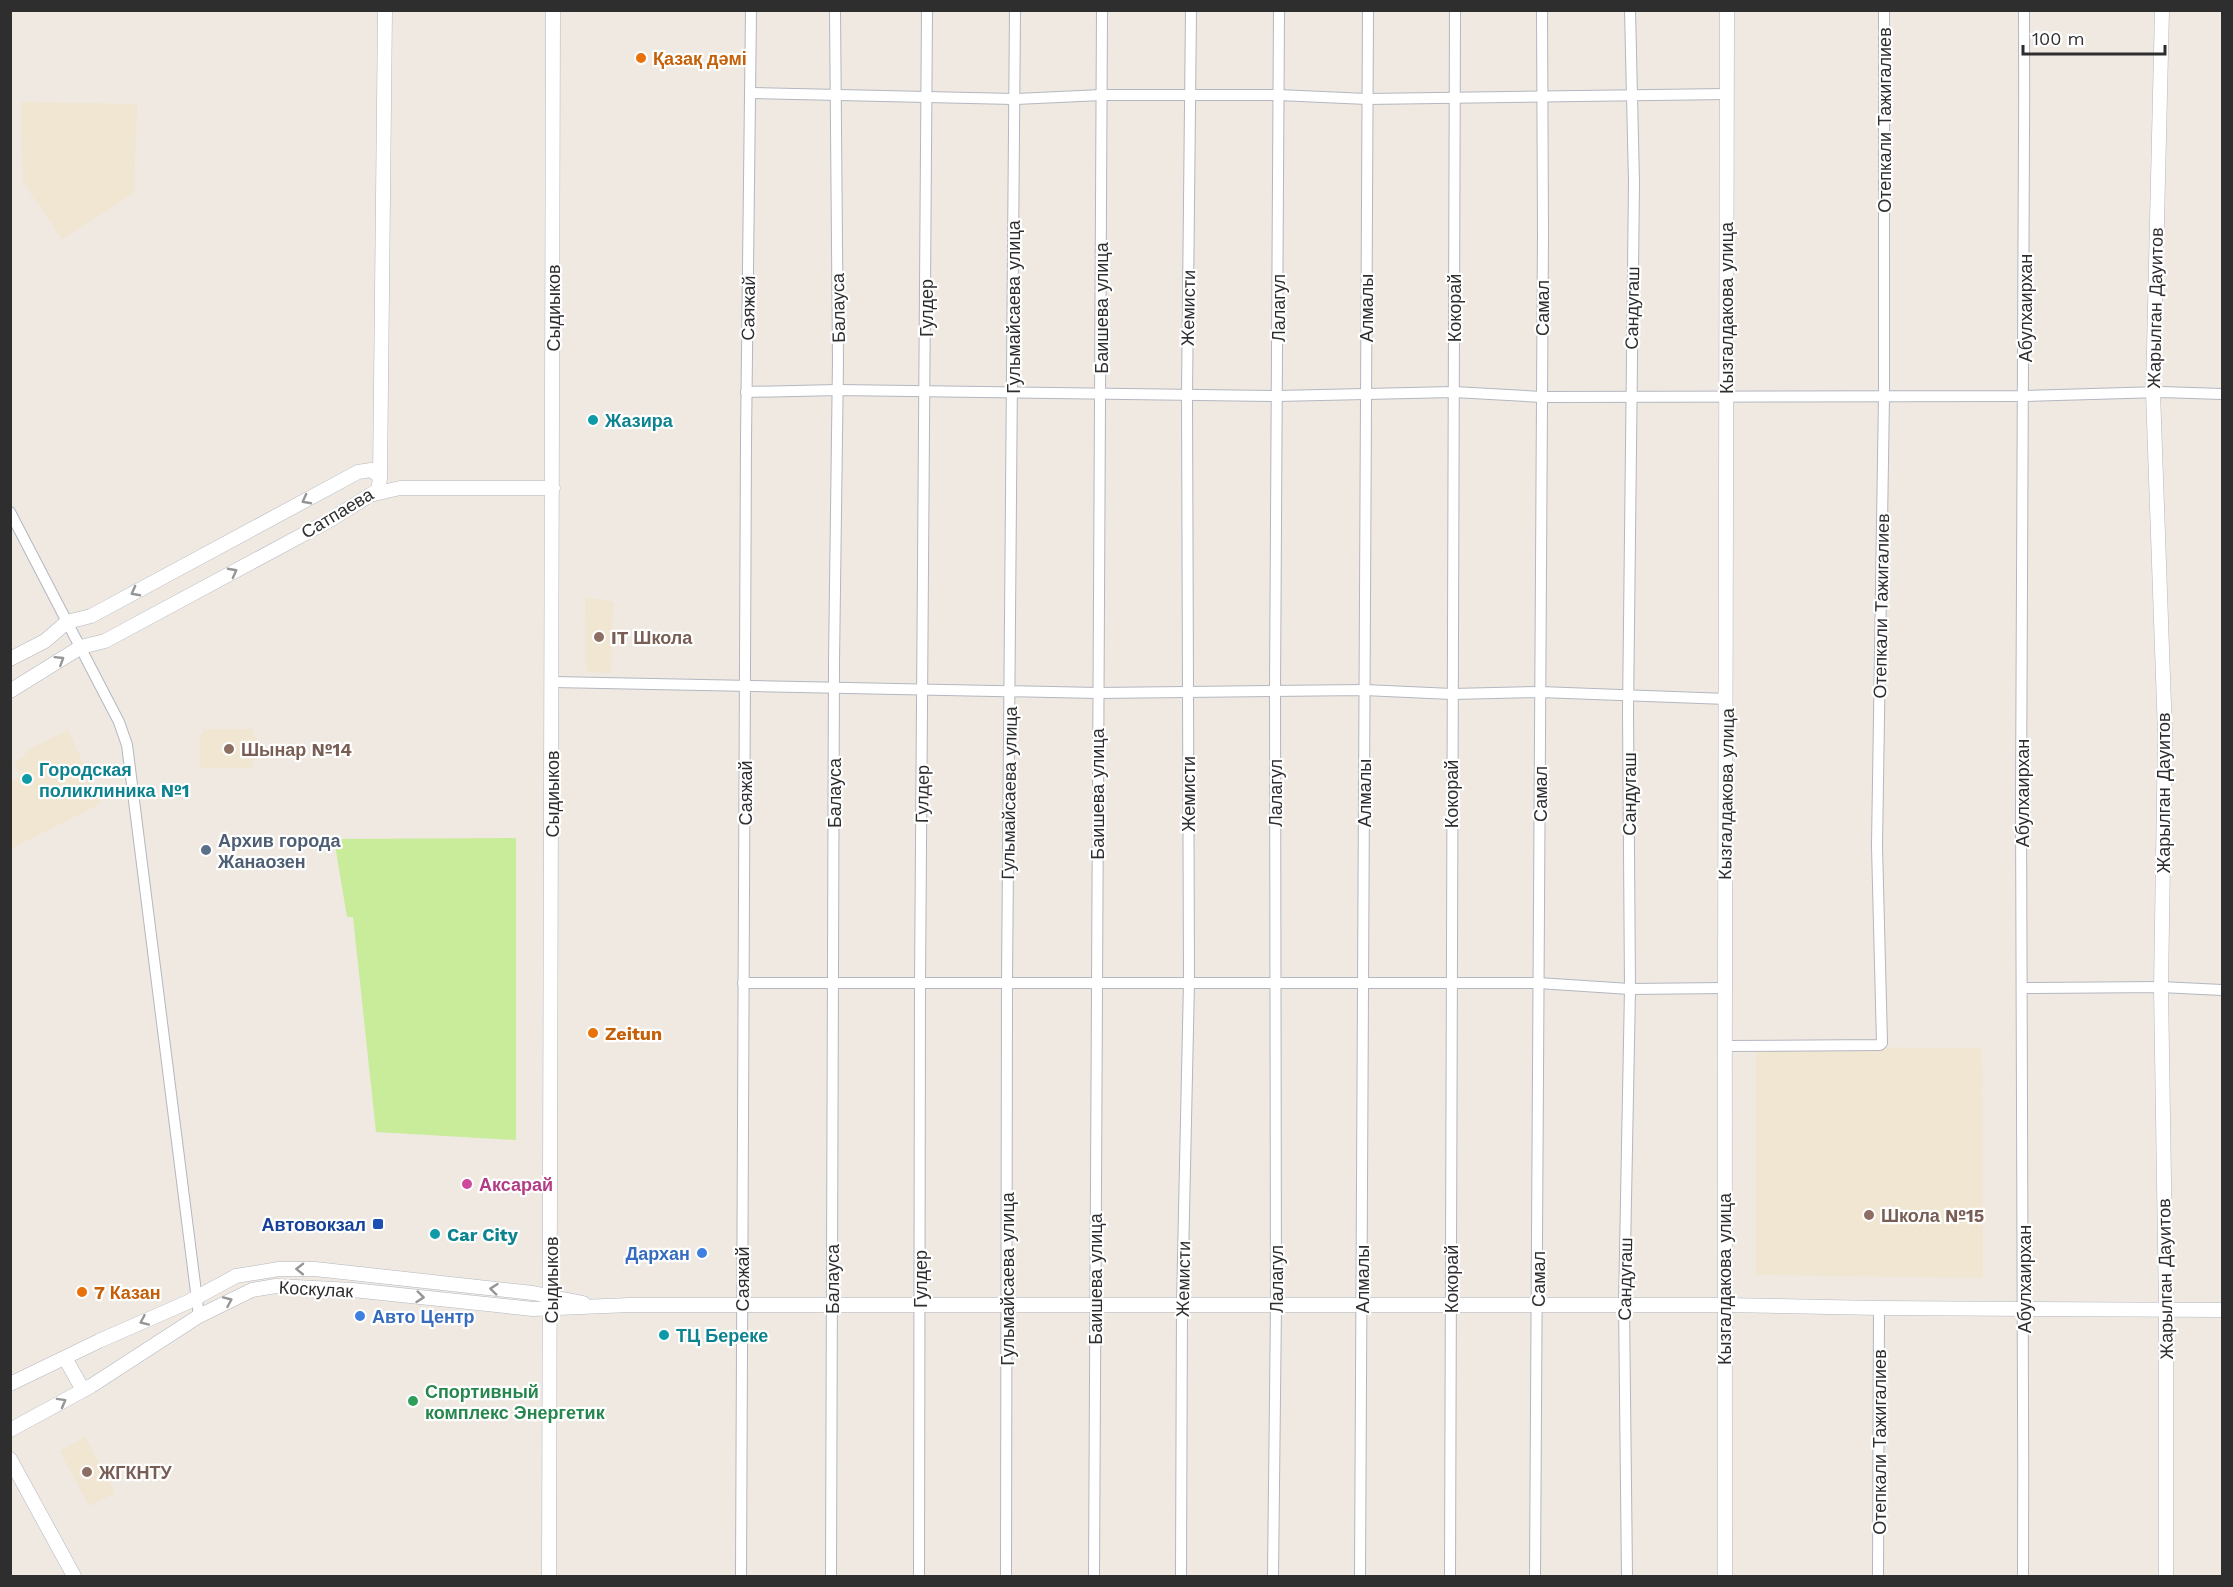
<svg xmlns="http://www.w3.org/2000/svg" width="2233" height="1587" viewBox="0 0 2233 1587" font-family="'Work Sans',sans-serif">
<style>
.education{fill:#f0e6d1}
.pitch{fill:#c9ec9a}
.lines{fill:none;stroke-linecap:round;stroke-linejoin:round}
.minor-casing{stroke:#b4b7c1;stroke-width:12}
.tertiary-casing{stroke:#b4b7c1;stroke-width:15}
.minor{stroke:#fff;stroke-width:10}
.tertiary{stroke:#fff;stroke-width:14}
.oneway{stroke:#969696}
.food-dot{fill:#e8710a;stroke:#fff;stroke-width:2}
.culture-dot{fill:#0f9aa8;stroke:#fff;stroke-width:2}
.education-dot{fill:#8d6e63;stroke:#fff;stroke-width:2}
.service-dot{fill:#5c6f8a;stroke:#fff;stroke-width:2}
.hotel-dot{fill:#d1479c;stroke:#fff;stroke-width:2}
.transit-dot{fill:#1a4fb4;stroke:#fff;stroke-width:2}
.shop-dot{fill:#3f7fe0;stroke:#fff;stroke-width:2}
.leisure-dot{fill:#2e9e5b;stroke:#fff;stroke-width:2}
.labels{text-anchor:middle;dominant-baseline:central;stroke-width:4.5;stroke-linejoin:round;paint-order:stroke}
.food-label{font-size:18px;font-weight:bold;fill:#c56008;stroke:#fff;text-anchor:start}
.street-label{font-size:18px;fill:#2e2e2e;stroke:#fff}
.culture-label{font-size:18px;font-weight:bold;fill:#0d838f;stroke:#fff;text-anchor:start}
.education-label{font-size:18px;font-weight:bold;fill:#785e54;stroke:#fff;text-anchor:start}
.service-label{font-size:18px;font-weight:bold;fill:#4e5e75;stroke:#fff;text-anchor:start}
.hotel-label{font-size:18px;font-weight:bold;fill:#b23c85;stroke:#fff;text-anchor:start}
.transit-label{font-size:18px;font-weight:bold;fill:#164399;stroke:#fff;text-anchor:end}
.shop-label{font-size:18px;font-weight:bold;fill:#366cbe;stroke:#fff;text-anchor:end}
.leisure-label{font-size:18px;font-weight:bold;fill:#27864d;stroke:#fff;text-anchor:start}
</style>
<rect width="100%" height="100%" fill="#efe9e1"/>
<g class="education">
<path d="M21 102 137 104 134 193 62 239 23 182Z"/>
<path d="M585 597 613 602 611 673 586 672Z"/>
<path d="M203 729H253V737H257V760H253V768H200V735L203 733Z"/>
<path d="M68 730 101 803 11 849V782L21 776 14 762 25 756 26 751Z"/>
<path d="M1756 1047 1982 1048 1983 1278 1756 1275Z"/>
<path d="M85 1437 115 1493 89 1506 60 1451Z"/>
</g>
<path class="pitch" d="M516 838V1140L376 1132 353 917H347L334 839Z"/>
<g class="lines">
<g class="minor-casing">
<g id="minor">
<path d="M751 93 1014 99 1102 95H1278L1367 99 1727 94"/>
<path d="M746 392 838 390 1277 396 1454 392 1542 397 2025 396 2161 392 2222 394"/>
<path d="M10 512 119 722 127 745 199 1316"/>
<path d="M553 682 1098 693 1364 690 1452 694 1540 692 1727 699"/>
<path d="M743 983H1538L1630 989 1724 988"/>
<path d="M2022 988 2161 987 2222 990"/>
<path d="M1724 1046 1880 1045 1882 1043 1877 846 1884 396V10"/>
<path d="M741 1576 746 440 751 10"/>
<path d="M831 1576 834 662 838 361 835 10"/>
<path d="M919 1576 920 984 927 10"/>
<path d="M1006 1576 1007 982 1015 10"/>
<path d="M1094 1576 1102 10"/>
<path d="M1181 1576 1182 1305 1189 982 1187 395 1191 10"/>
<path d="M1273 1576 1276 1305 1275 691 1279 10"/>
<path d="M1360 1576 1368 10"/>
<path d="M1450 1576 1455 10"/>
<path d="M1535 1576 1543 233 1542 10"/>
<path d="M1627 1576 1624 1305 1630 989 1628 712 1634 182 1630 10"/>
<path d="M1878 1576 1879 1308"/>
<path d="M2023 1576C2024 1319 2021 1062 2021 805 2021 540 2025 275 2024 10"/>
</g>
</g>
<g class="tertiary-casing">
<g id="tertiary">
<path d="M2162 10 2153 392 2165 734 2161 987 2166 1310V1576"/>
<path d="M374 494 400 488H553"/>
<path d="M10 659 45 641 67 622 91 616 358 472 371 470 379 476"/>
<path d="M10 691 81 647 105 641 330 520 378 490 380 479 385 10"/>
<path d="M65 1358 83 1390"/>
<path d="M10 1384 99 1341 188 1302 236 1276 279 1269H315L533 1293 583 1303"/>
<path d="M10 1430 91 1386 199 1316 252 1290 276 1286 353 1290 533 1309 630 1305H1724L1879 1308 2222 1310"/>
<path d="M10 1459 74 1576"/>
<path d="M549 1576 553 10"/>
<path d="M1725 1576C1724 1054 1726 533 1727 10"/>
</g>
</g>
<use href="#minor" class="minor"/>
<use href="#tertiary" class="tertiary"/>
</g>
<defs><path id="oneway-chevron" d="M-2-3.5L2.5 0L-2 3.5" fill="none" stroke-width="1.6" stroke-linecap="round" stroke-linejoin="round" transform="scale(1.5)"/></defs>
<g class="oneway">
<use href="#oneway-chevron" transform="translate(306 500) rotate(152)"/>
<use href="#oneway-chevron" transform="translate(233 572) rotate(-28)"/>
<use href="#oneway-chevron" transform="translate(135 592) rotate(152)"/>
<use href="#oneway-chevron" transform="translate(60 660) rotate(-32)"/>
<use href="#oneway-chevron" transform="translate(300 1269) rotate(-179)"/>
<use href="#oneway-chevron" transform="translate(494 1289) rotate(-174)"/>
<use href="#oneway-chevron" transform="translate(420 1297) rotate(6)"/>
<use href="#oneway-chevron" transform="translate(228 1301) rotate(-24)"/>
<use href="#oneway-chevron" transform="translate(144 1321) rotate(156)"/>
<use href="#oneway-chevron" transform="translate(62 1402) rotate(-29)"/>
</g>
<g class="food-dot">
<circle cx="641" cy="58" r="6"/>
<circle cx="593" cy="1033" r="6"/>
<circle cx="82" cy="1292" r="6"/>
</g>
<g class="culture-dot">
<circle cx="593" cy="420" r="6"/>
<circle cx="27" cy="779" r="6"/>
<circle cx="435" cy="1234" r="6"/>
<circle cx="664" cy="1335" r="6"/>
</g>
<g class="education-dot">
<circle cx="599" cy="637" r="6"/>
<circle cx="229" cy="749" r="6"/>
<circle cx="1869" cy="1215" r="6"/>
<circle cx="87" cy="1472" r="6"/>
</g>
<circle class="service-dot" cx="206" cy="850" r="6"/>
<circle class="hotel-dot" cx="467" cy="1184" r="6"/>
<rect class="transit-dot" x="372" y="1218" width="12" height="12" rx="3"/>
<g class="shop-dot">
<circle cx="702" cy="1253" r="6"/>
<circle cx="360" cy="1316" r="6"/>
</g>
<circle class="leisure-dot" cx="413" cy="1401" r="6"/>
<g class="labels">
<g class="food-label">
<text x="653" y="58">Қазақ дәмі</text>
<text x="605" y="1033">Zeitun</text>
<text x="94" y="1292">7 Казан</text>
</g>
<g class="street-label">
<text transform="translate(1884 120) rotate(-90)">Отепкали Тажигалиев</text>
<text transform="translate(1013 307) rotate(-90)">Гульмайсаева улица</text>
<text transform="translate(553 308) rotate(-90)">Сыдиыков</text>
<text transform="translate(748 308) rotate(-89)">Саяжай</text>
<text transform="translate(838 308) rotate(-91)">Балауса</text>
<text transform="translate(926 308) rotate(-90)">Гулдер</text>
<text transform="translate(1101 308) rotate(-90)">Баишева улица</text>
<text transform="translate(1188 308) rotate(-89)">Жемисти</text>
<text transform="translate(1278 308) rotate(-90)">Лалагул</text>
<text transform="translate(1366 308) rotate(-90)">Алмалы</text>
<text transform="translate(1454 308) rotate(-90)">Кокорай</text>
<text transform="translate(1542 308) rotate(-90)">Самал</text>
<text transform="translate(1632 308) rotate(-89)">Сандугаш</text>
<text transform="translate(1726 308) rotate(-90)">Кызгалдакова улица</text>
<text transform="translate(2025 308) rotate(-90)">Абулхаирхан</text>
<text transform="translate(2155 308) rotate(-89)">Жарылган Дауитов</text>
<text transform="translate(337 513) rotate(-31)">Сатпаева</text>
<text transform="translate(1881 606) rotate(-89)">Отепкали Тажигалиев</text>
<text transform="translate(745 793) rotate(-90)">Саяжай</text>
<text transform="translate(834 793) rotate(-90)">Балауса</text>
<text transform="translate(1009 793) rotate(-89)">Гульмайсаева улица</text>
<text transform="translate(1275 793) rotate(-90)">Лалагул</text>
<text transform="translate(1364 793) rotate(-90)">Алмалы</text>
<text transform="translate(2022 793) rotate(-90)">Абулхаирхан</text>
<text transform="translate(2163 793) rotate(-90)">Жарылган Дауитов</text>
<text transform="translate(552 794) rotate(-90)">Сыдиыков</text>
<text transform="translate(922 794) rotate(-89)">Гулдер</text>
<text transform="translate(1097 794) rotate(-90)">Баишева улица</text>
<text transform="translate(1188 794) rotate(-90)">Жемисти</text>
<text transform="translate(1451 794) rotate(-90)">Кокорай</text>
<text transform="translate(1540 794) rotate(-90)">Самал</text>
<text transform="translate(1629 794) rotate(-90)">Сандугаш</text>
<text transform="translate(1726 794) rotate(-89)">Кызгалдакова улица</text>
<text transform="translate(742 1279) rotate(-90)">Саяжай</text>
<text transform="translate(832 1279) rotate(-90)">Балауса</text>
<text transform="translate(920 1279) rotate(-90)">Гулдер</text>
<text transform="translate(1007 1279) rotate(-90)">Гульмайсаева улица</text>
<text transform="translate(1095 1279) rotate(-90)">Баишева улица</text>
<text transform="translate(1183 1279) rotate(-89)">Жемисти</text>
<text transform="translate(1276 1279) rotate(-90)">Лалагул</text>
<text transform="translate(1362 1279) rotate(-90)">Алмалы</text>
<text transform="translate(1451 1279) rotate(-90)">Кокорай</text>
<text transform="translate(1538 1279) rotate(-90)">Самал</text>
<text transform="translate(1625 1279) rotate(-89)">Сандугаш</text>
<text transform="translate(1724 1279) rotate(-90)">Кызгалдакова улица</text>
<text transform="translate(2024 1279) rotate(-90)">Абулхаирхан</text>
<text transform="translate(2165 1279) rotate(-91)">Жарылган Дауитов</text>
<text transform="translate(551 1280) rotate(-90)">Сыдиыков</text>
<text transform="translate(316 1289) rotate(3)">Коскулак</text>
<text transform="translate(1879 1442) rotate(-90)">Отепкали Тажигалиев</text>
</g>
<g class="culture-label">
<text x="605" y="420">Жазира</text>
<text x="39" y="769">Городская<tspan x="39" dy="21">поликлиника №1</tspan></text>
<text x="447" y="1234">Car City</text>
<text x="676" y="1335">ТЦ Береке</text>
</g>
<g class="education-label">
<text x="611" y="637">IT Школа</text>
<text x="241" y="749">Шынар №14</text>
<text x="1881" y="1215">Школа №15</text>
<text x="99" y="1472">ЖГКНТУ</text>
</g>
<g class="service-label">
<text x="218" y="840">Архив города<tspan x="218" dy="21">Жанаозен</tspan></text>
</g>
<g class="hotel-label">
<text x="479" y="1184">Аксарай</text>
</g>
<g class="transit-label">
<text x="366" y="1224">Автовокзал</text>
</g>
<g class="shop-label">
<text x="690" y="1253">Дархан</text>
<text x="372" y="1316" text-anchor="start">Авто Центр</text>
</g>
<g class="leisure-label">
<text x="425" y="1391">Спортивный<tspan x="425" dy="21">комплекс Энергетик</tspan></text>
</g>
</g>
<rect width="2233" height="1587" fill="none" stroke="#2e2e2e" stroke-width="24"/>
<path d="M2023 45v9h142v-9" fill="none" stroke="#2e2e2e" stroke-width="3"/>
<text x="2032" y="45" font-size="18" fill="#2e2e2e" stroke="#ffffff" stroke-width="4.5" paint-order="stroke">100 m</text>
</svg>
